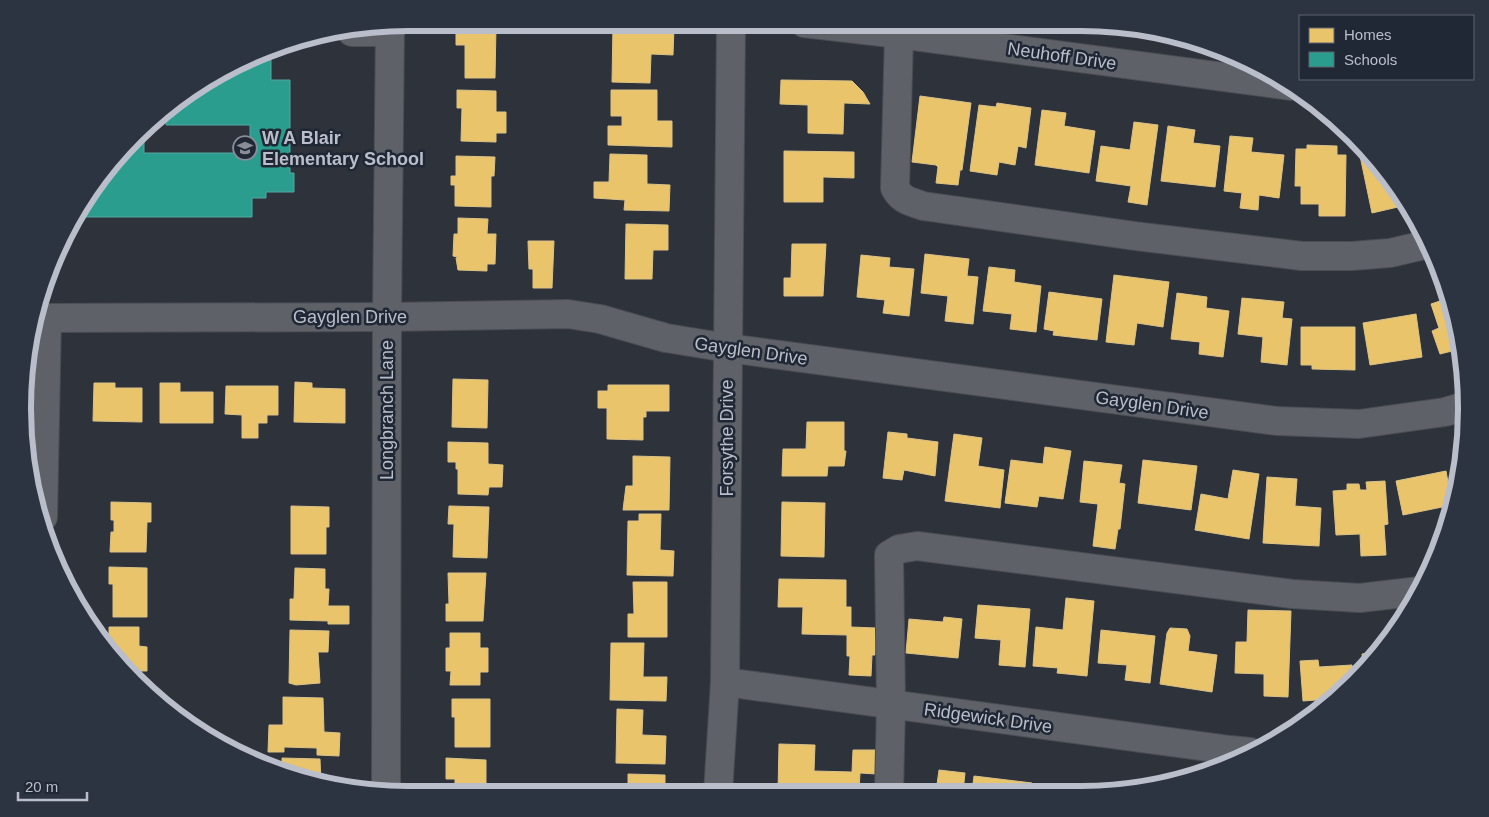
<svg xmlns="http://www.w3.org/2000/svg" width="1489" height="817" viewBox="0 0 1489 817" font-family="Arial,sans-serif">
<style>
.homes{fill:#e9c46a;stroke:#dbc287}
.schools{fill:#2a9d8f;stroke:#55a7a1}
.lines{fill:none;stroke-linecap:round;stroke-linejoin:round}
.minor-casing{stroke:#4a4d53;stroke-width:30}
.minor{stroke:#5e6168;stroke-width:28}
.labels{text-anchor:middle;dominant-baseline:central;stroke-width:5;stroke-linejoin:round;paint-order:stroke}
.street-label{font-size:18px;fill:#b9beca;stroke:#212835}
.poi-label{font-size:18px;font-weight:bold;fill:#b9beca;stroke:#212835;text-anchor:start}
.rim{fill:none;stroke:#b9beca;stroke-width:6}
</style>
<rect width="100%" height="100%" fill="#2e323a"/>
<g class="homes">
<path d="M456 25 496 26 495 78H465V45H456Z"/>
<path d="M613 25 674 27 673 55 651 54 650 83 612 82Z"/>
<path d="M781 80 852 81 863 92 870 104 844 103 843 134 808 133V105L780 104Z"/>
<path d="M457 90 496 91V112H506V133H496V142L461 141 462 108H457Z"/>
<path d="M611 90H657V121H672V147L608 145V126H622V116H611Z"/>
<path d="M920 96 971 103 962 170H960L958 185 936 183 938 167 936 165 912 162Z"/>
<path d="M997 103 1031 108 1026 148 1018 146 1015 165 999 162 997 175 970 171 979 105 996 107Z"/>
<path d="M1042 110 1066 113 1064 126 1095 131 1089 173 1035 165Z"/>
<path d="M1134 122 1158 125 1147 205 1128 202 1131 186 1096 181 1101 146 1130 150Z"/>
<path d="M1168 126 1195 130 1193 143 1220 146 1215 187 1161 181Z"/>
<path d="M1230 136 1253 138 1251 152 1284 155 1279 198 1259 195 1258 210 1240 208 1242 193 1224 191Z"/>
<path d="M1307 145 1337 146V155H1346L1345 216H1319V204H1301V186H1295L1296 149H1307Z"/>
<path d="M1365 150 1387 173 1393 184 1398 207 1372 213 1359 151Z"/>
<path d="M784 151 854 152V178L823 177V202H784Z"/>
<path d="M610 154 647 155V184L670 185 669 211 624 210 625 200 594 198V182H609Z"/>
<path d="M456 156 495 157 494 176H491V207L455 206V185H451V176H456Z"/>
<path d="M458 218 488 219 487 234H496L495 264H487V271L458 270 456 258 458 257 453 256 454 234H458Z"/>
<path d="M626 224 668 225V250H653L652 279H625Z"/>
<path d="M528 241H554L552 288H533V269H529Z"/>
<path d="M792 244H826L823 296H784V278H791Z"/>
<path d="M925 254 969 259 967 276 978 277 973 324 945 321 948 296 921 293Z"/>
<path d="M861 255 890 258 889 267 914 269 909 316 883 313 885 300 857 297Z"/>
<path d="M989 267 1015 270 1014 282 1041 286 1036 332 1010 329 1012 314 983 311Z"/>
<path d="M1114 275 1169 282 1163 327 1137 323 1134 345 1106 342Z"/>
<path d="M1049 292 1102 299 1097 340 1053 335 1054 331 1044 329Z"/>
<path d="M1177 293 1207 297 1206 308 1229 311 1223 357 1199 354 1200 342 1171 339Z"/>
<path d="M1242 298 1284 302 1282 318 1292 319 1287 365 1261 362 1263 337 1238 334Z"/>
<path d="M1449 298 1453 308 1460 349 1440 354 1432 331 1439 328 1431 304Z"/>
<path d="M1416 314 1422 357 1370 365 1363 323Z"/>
<path d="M1301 327H1355V370L1312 369V365H1301Z"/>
<path d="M453 379 488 380 487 428 452 427Z"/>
<path d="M295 382 312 383V388L345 389V423L294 422Z"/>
<path d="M94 383H115V388H142V422L93 421Z"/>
<path d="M160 383H180V392H213V423H160Z"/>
<path d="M608 385H669V411H646V417H643V440L607 439V408H598V391H608Z"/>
<path d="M226 386H278V415H267V423H258V438H242V415L225 414Z"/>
<path d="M807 422H844V451H846L844 466H828L827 476H782L783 449H806Z"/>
<path d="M888 432 907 434V438L938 442 935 476 904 470 902 480 883 478Z"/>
<path d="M954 434 982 438 978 466 1004 470 1000 508 945 501Z"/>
<path d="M448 442 488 443V464L503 465 502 487H489L488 495 458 494V469H456V462H448Z"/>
<path d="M1045 447 1071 451 1063 499 1039 496 1037 507 1005 503 1011 460 1043 464Z"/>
<path d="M633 456 670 457 669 510H623L626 486H633Z"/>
<path d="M1143 460 1197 466 1191 510 1138 503Z"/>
<path d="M1084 461 1122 465 1119 483 1125 484 1120 529H1118L1115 549 1093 546 1098 504 1080 502Z"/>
<path d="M1233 470 1259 474 1249 539 1195 530 1201 494 1228 499Z"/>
<path d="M1446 471 1452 505 1403 515 1396 481Z"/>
<path d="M1267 477 1297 479 1295 506 1321 508 1319 546 1263 543Z"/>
<path d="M1385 481 1388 524 1384 525 1386 555 1361 556 1360 534 1336 535 1333 491 1347 490V484H1359L1360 490H1367L1366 482Z"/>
<path d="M111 502 151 503V522H147L146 552H110L111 532H114V520H111Z"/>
<path d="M782 502 825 503 824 557 781 556Z"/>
<path d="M291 506 329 507V527H326V554H291Z"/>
<path d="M449 506 489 507 487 558 453 557 454 524H448Z"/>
<path d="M639 514H661L660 550 674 551 673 576 627 575 628 521H639Z"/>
<path d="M109 567 147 568V617H113V584H109Z"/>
<path d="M295 568 325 569V589H329L328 606H349V624H328V621L290 620V599H294Z"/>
<path d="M448 573H486L483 621H446V604H449Z"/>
<path d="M779 579 846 580V607H851V627L876 628 875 655H872L871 676 849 675 850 656H847V635L802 634 803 607H778Z"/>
<path d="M633 582H667V637H628V614H634Z"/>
<path d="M1066 598 1094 601 1087 676 1057 673 1058 668 1033 666 1036 627 1063 630Z"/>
<path d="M978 605 1030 609 1025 667 999 665 1001 640 975 638Z"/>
<path d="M1248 610 1291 611 1288 697 1264 696V674L1235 673 1236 642H1247Z"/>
<path d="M944 617 962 619 958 658 906 653 909 619 943 622Z"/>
<path d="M109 627H139V646L147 647V671H138V679L118 663 109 648Z"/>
<path d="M1170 628 1187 629 1190 636 1188 651 1217 655 1212 692 1160 684 1167 633Z"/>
<path d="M290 630 329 631 328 652H318L320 683 296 685 289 683Z"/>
<path d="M1101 630 1155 636 1150 683 1125 680 1127 665 1098 663Z"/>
<path d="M450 633H480V648H488V672H480V685H450L451 671H446V648H450Z"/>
<path d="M611 643H644L643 677H667L666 701 610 700Z"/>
<path d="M1379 651 1371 663 1364 669 1362 654Z"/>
<path d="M1318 660 1319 667 1352 665 1353 678 1330 699 1303 701 1300 661Z"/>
<path d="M283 697 323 698 324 732 340 733 339 756 317 755V748L284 747V752H268L269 725H283Z"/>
<path d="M452 699H490V747H455V717H452Z"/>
<path d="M617 709 643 710 642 735 666 736 665 764 616 763Z"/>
<path d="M779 744 815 745 814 771 852 772 853 750H876V774L860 773 859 792H778Z"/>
<path d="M282 758 320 759 321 783 308 781 282 770Z"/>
<path d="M446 758 486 760V785H499V793H455V779H446Z"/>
<path d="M939 770 965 773 963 792H936Z"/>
<path d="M628 774 665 775V793H628Z"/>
<path d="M974 776 1032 783 1031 792H972Z"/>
<path d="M1041 785 1096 791 1040 792Z"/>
</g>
<path class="schools" d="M271 50V80H290V173H294V192H266V198H252V217H77L87 194 144 134V153H250V125H166V111L173 102Z"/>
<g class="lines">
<g class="minor-casing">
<g id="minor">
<path d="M804 23 899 34 1291 86"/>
<path d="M352 32H390"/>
<path d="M899 34 895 188C902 201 910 201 923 206L1135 236 1302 256H1352L1390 253 1429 244"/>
<path d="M35 318 387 317 568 314 600 319 666 338 728 348 1277 421 1359 424 1445 412 1465 406"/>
<path d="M43 517 47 318"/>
<path d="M725 682 1230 750 1250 752"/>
<path d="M889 792 891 705 889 555 899 549 917 546 1292 594 1360 598 1420 591"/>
<path d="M718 793 725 682 731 23"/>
<path d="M386 794 387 317 390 26"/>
</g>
</g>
<use href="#minor" class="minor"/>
</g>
<defs>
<g id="school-ring" transform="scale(1.25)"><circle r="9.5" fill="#212835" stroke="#888d98" stroke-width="1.5"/><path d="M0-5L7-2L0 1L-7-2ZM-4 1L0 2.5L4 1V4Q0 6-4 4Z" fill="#888d98"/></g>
</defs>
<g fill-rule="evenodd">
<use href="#school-ring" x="245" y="148"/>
</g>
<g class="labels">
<g class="street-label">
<text transform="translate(1062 56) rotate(8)">Neuhoff Drive</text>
<text x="350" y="317">Gayglen Drive</text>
<text transform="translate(751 351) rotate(8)">Gayglen Drive</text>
<text transform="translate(1152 405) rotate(8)">Gayglen Drive</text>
<text transform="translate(387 410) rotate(-90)">Longbranch Lane</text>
<text transform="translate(727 438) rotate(-90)">Forsythe Drive</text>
<text transform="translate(988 718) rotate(8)">Ridgewick Drive</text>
</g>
<g class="poi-label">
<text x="262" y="138">W A Blair<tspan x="262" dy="21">Elementary School</tspan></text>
</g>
</g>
<path d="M0 0H1489V817H0ZM408 31H1081A377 377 0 0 1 1458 408V409A377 377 0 0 1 1081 786H408A377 377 0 0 1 31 409V408A377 377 0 0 1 408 31Z" fill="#2d3441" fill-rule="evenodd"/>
<path class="rim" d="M408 31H1081A377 377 0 0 1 1458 408V409A377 377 0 0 1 1081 786H408A377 377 0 0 1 31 409V408A377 377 0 0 1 408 31Z"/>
<rect x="1299" y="15" width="175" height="65" fill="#212835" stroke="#5e6471"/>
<rect x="1309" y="28" width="25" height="15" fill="#e9c46a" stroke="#5e6471"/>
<text x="1344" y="40" font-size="15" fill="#b9beca">Homes</text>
<rect x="1309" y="52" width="25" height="15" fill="#2a9d8f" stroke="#5e6471"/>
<text x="1344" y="65" font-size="15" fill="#b9beca">Schools</text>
<path d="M18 792v8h69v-8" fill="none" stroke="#b9beca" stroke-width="2.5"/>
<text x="25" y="792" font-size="15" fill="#b9beca" stroke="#212835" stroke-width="4" paint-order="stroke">20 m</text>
</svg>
